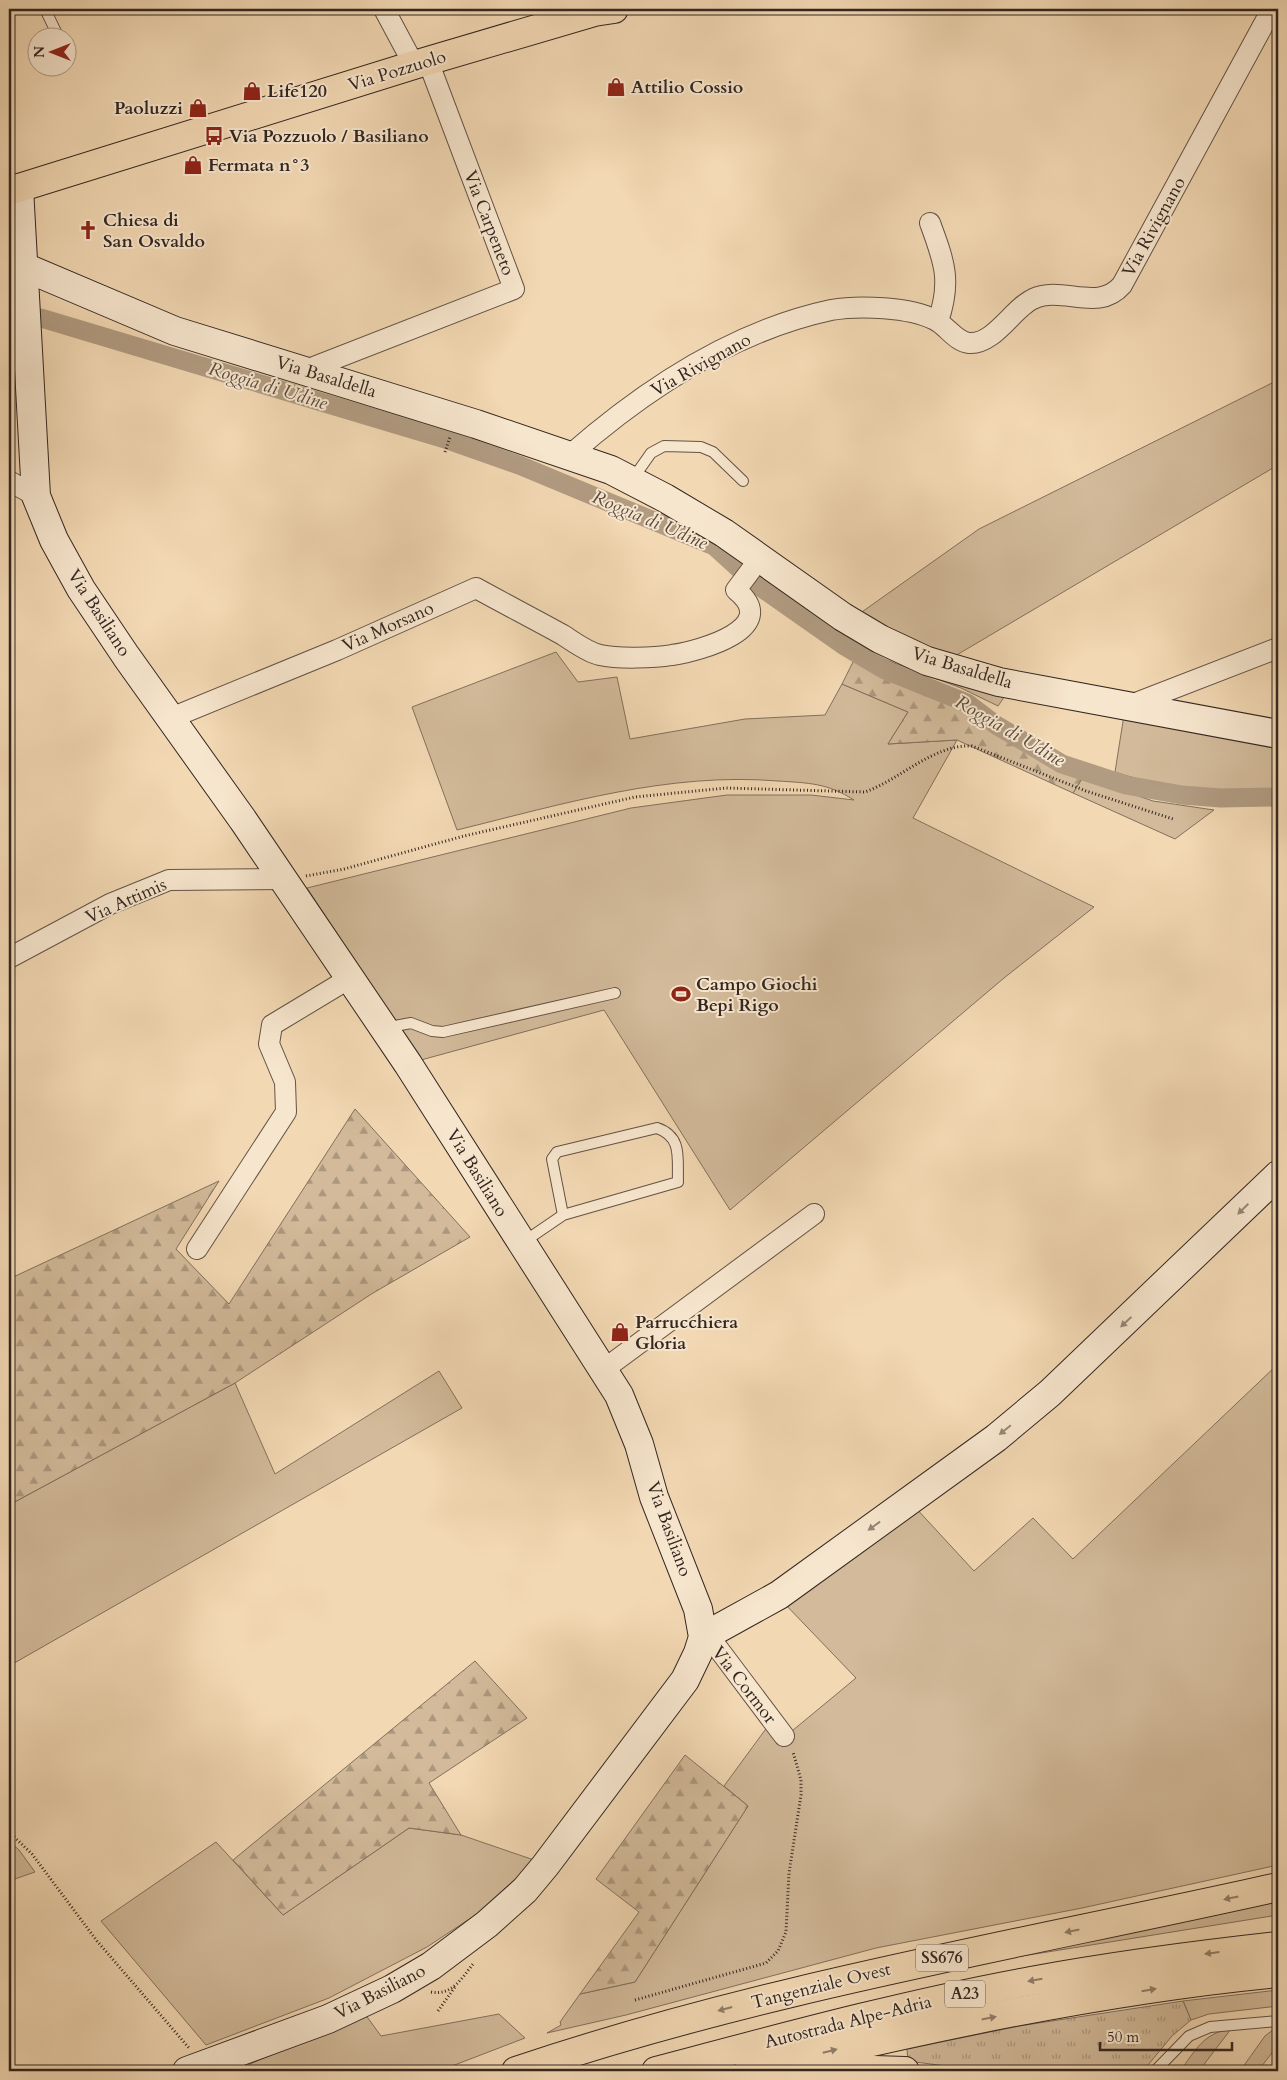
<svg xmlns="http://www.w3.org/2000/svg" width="1287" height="2080" viewBox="0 0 1287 2080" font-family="Cardo,serif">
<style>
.grass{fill:#d2ba9a;stroke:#82705d}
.forest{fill:url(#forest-firs);stroke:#82705d}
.park{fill:url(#park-tufts);stroke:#82705d}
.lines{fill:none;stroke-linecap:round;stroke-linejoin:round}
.canal{stroke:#b19b81;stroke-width:19}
.lane-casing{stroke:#635245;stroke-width:12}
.street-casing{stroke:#635245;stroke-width:22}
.secondary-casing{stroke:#332620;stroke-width:30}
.primary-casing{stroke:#332620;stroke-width:30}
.highway-casing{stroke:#332620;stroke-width:30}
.path{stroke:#332620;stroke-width:3;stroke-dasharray:1 2.5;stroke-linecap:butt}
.lane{stroke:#f7e6ce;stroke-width:10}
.street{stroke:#f7e6ce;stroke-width:20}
.secondary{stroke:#f7e6ce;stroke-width:28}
.primary{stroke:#f2d8b3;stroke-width:28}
.highway{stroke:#f2d8b3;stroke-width:28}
.oneway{fill:#958677}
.oneway2{fill:#927f6a}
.labels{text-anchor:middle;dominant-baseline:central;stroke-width:4;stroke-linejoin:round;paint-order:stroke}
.shield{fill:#f7e6ce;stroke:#6e6054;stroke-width:1}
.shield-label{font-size:16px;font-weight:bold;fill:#332620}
.street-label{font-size:18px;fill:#332620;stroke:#f7e6ce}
.poi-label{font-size:18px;font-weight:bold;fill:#332620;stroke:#f7e6ce;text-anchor:start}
.water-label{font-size:19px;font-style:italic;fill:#59493d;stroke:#f7e6ce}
</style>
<defs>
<pattern id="forest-firs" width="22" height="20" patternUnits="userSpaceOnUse" patternTransform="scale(1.25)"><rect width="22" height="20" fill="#d2ba9a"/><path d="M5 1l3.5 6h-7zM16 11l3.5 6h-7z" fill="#ab977d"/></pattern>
<pattern id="park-tufts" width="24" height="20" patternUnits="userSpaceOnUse" patternTransform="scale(1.25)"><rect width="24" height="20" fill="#d2ba9a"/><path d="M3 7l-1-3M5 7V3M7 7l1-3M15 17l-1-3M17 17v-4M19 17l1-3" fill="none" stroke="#ab977d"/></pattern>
</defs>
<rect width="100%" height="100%" fill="#f2d8b3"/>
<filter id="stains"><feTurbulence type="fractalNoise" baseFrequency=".004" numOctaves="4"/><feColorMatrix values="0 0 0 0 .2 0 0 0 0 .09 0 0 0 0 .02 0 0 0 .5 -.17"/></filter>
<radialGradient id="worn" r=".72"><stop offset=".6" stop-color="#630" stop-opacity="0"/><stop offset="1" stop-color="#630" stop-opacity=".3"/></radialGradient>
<g class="grass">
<path d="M1278 380V465L955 656 900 636 859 614 979 529Z"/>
<path d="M863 643 1007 693 998 706 961 688 859 650Z"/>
<path d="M556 652 578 682 617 677 630 739 745 719 825 715 842 684 908 712 888 744 957 740 913 818 1094 907 1004 978 730 1210 604 1010 421 1060 307 888 631 808 727 795H811L854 800C827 783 809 783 778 781 668 772 563 804 457 830L412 707Z"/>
<path d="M1124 715 1278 743V791C1223 792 1167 790 1115 772Z"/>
<path d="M1083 777 1153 801 1214 810 1175 839 1073 793Z"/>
<path d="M1278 1364V1865L1082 1908 876 1948 626 2015 547 2033 561 2025 560 2022 580 1994 635 1982 748 1806 724 1786 768 1726 792 1731 856 1678 783 1602 914 1506 974 1571 1033 1518 1073 1559Z"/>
<path d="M439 1371 462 1408 9 1666V1505L235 1383 275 1474Z"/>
<path d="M409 1828 461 1835 534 1860 489 1906 427 1947 329 1998 206 2045 101 1921 216 1842 283 1915Z"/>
<path d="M9 1841 19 1850 35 1872 9 1881Z"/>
<path d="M1278 1895V1915L985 1962Z"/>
<path d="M1278 1990V2006L1209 2014 1191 2020 1183 2001Z"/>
<path d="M365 2014 381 2036 499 2014 525 2038 439 2071H234Z"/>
<path d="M1278 2026V2045L1258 2071H1240L1265 2036Z"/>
<path d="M1231 2029 1199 2071H1180C1196 2050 1203 2033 1231 2029Z"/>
</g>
<g class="forest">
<path d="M855 658 881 675 966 709 993 731 1054 765 1083 777 1073 793 957 740 888 744 908 712 842 684Z"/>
<path d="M355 1109 470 1237 373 1293 235 1383 9 1505V1279L219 1181 176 1249 229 1304Z"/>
<path d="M475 1661 527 1718 429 1783 461 1835 409 1828 283 1915 233 1860Z"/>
<path d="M685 1755 748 1806 635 1982 580 1994 639 1912 596 1879Z"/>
</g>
<path class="park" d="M1183 2001 1191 2020 1172 2036 1143 2071H983L908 2061 907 2049 1019 2026Z"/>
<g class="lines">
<path class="canal" d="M41 318 448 440 519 465 714 546 756 584 843 645 885 670 967 703 996 725 1062 764 1126 785 1182 795 1221 798 1278 797"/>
<g class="lane-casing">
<g id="lane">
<path d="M45 9 59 38"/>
<path d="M632 480 651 453 664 446 701 447 713 452 743 481"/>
<path d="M384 1028 411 1023 432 1031 443 1032 615 993"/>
<path d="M522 1243 563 1215 678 1182C677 1159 683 1137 657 1128L557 1152 552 1159 563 1215"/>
<path d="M1155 2071 1189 2036 1210 2027 1278 2021"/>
</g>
</g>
<g class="street-casing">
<g id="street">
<path d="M384 9 414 65"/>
<path d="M930 223C944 261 952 281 938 321"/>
<path d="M306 370 514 289 428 61"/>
<path d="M570 455C644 390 733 331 831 310 859 305 910 307 935 320 947 326 956 342 969 343 994 345 1013 308 1033 299 1062 285 1098 313 1122 285L1272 9"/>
<path d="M9 481 36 496"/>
<path d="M1128 706 1278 648"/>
<path d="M171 718 337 650 476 588C505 604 534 619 563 635 574 642 587 652 600 655 618 659 654 658 672 655 700 651 783 628 736 590L760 558"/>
<path d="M9 958 110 904 169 880 283 879"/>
<path d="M197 1249 286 1112 285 1082 269 1044 272 1025 350 978"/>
<path d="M603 1370 814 1214"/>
<path d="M703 1637 717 1647 784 1736"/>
</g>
</g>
<g class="secondary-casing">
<g id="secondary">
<path d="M19 188 36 496 54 540 81 589 126 656 243 820 408 1064 619 1395 639 1444 654 1497 698 1609 703 1637 698 1653 685 1680 545 1866 525 1890 487 1924 431 1966 392 1989 328 2019 187 2071"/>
<path d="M10 261 175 331 476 424 611 470 665 498 724 533 843 617 880 639 927 661 999 682 1278 734"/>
<path d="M703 1637 779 1595 996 1438 1050 1393 1278 1175"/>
</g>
</g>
<g class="primary-casing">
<path id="primary" d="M9 191 414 65 594 12 614 9"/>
</g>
<g class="highway-casing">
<g id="highway">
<path d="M516 2071C765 1987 1023 1944 1278 1887"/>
<path d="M656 2071C781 2038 905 2004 1031 1981 1113 1966 1196 1955 1278 1946"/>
<path d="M748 2071C922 2029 1100 1990 1278 1973"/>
<path d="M824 2071 844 2069 905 2071"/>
</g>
</g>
<g class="path">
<path d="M445 452 450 437"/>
<path d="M306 876 344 869 464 836 635 797 726 788 865 792C901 779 934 744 972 746L1086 791 1173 819"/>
<path d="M9 1832 32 1854 97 1941 189 2048"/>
<path d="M431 1992C452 1996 462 1978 473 1964"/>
<path d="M635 2000 766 1963 778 1951 786 1932 789 1873 801 1795V1780L793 1752"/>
<path d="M438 2011 455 1987"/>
</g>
<use href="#lane" class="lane"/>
<use href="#street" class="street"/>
<use href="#secondary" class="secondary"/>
<use href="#primary" class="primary"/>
<use href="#highway" class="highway"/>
</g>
<defs><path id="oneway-solid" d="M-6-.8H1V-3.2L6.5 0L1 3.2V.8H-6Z" transform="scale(1.25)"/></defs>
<g class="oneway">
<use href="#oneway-solid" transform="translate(1243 1209) rotate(136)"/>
<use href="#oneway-solid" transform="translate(1126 1322) rotate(137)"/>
<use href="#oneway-solid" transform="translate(1005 1430) rotate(141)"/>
<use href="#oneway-solid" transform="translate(874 1526) rotate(144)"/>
</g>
<g class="oneway2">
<use href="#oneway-solid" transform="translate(1231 1898) rotate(168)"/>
<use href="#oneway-solid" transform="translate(1072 1931) rotate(168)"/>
<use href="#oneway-solid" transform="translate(1212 1953) rotate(173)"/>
<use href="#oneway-solid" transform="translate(1035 1980) rotate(170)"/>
<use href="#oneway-solid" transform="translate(1149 1990) rotate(-10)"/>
<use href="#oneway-solid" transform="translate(725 2009) rotate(165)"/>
<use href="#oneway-solid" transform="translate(989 2018) rotate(-11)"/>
<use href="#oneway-solid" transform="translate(830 2051) rotate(-14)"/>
</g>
<defs>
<g id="shop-bare" transform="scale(1.5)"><path d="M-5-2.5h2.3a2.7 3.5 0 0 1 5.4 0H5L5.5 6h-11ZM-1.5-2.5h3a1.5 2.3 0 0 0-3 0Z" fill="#8f2418" stroke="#f7e6ce" stroke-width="2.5" paint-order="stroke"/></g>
<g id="bus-bare" transform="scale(1.5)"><path d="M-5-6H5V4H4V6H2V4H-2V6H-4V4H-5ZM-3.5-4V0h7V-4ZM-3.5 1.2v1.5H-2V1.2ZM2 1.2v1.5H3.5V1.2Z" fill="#8f2418" stroke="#f7e6ce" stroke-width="2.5" paint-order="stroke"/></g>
<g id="church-bare" transform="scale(1.5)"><path d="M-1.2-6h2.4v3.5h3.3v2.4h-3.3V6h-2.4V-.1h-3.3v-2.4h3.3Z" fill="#8f2418" stroke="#f7e6ce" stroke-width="2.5" paint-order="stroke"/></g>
<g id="stadium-bare" transform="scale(1.5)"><path d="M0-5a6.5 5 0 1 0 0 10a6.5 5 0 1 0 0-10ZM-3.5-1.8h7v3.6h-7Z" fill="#8f2418" stroke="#f7e6ce" stroke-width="2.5" paint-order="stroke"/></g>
</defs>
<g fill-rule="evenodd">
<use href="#shop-bare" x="616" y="87"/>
<use href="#shop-bare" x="252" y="91"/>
<use href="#shop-bare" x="198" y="108"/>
<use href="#bus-bare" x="214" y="136"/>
<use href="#shop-bare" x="193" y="165"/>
<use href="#church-bare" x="88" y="230"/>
<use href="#stadium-bare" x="681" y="994"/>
<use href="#shop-bare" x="620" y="1332"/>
</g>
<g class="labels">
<g class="shield">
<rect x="916" y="1944.5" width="52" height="27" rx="4"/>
<rect x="945" y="1980.5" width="40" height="27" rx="4"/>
</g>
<g class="shield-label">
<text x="942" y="1958">SS676</text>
<text x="965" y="1994">A23</text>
</g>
<g class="street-label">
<text transform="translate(397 71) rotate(-17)">Via Pozzuolo</text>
<text transform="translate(489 223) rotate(69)">Via Carpeneto</text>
<text transform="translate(1154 227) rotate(-61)">Via Rivignano</text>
<text transform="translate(701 365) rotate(-29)">Via Rivignano</text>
<text transform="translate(326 377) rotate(17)">Via Basaldella</text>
<text transform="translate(99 613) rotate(57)">Via Basiliano</text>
<text transform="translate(388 627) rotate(-24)">Via Morsano</text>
<text transform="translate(962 668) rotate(17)">Via Basaldella</text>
<text transform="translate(126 901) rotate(-24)">Via Attimis</text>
<text transform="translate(477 1173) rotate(58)">Via Basiliano</text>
<text transform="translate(669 1529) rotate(70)">Via Basiliano</text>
<text transform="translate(744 1685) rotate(52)">Via Cormor</text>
<text transform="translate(821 1986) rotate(-14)">Tangenziale Ovest</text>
<text transform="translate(380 1992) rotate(-27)">Via Basiliano</text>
<text transform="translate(848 2022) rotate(-14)">Autostrada Alpe-Adria</text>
</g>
<g class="poi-label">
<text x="631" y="87">Attilio Cossio</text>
<text x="267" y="91">Life120</text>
<text x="183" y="108" text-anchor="end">Paoluzzi</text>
<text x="229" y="136">Via Pozzuolo / Basiliano</text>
<text x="208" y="165">Fermata n°3</text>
<text x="103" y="220">Chiesa di<tspan x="103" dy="21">San Osvaldo</tspan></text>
<text x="696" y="984">Campo Giochi<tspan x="696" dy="21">Bepi Rigo</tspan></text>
<text x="635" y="1322">Parrucchiera<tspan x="635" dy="21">Gloria</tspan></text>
</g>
<g class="water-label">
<text transform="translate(268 386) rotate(17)">Roggia di Udine</text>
<text transform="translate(650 520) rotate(23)">Roggia di Udine</text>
<text transform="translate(1010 731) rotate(30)">Roggia di Udine</text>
</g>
</g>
<rect width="1287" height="2080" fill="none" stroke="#f2d8b3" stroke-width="30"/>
<rect x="10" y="10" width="1267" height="2060" fill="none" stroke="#332620" stroke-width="2.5"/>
<rect x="15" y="15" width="1257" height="2050" fill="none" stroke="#332620"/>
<g transform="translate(52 52) rotate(270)"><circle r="24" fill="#f7e6ce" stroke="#a99988"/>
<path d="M0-4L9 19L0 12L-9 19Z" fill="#8f2418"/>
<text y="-8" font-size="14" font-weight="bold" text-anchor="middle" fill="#332620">N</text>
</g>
<path d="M1100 2042v8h132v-8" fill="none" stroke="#332620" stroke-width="2.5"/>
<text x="1107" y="2042" font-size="15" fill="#332620" stroke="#f7e6ce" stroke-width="4" paint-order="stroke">50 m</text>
<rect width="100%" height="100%" filter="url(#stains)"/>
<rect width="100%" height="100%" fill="url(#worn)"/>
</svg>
